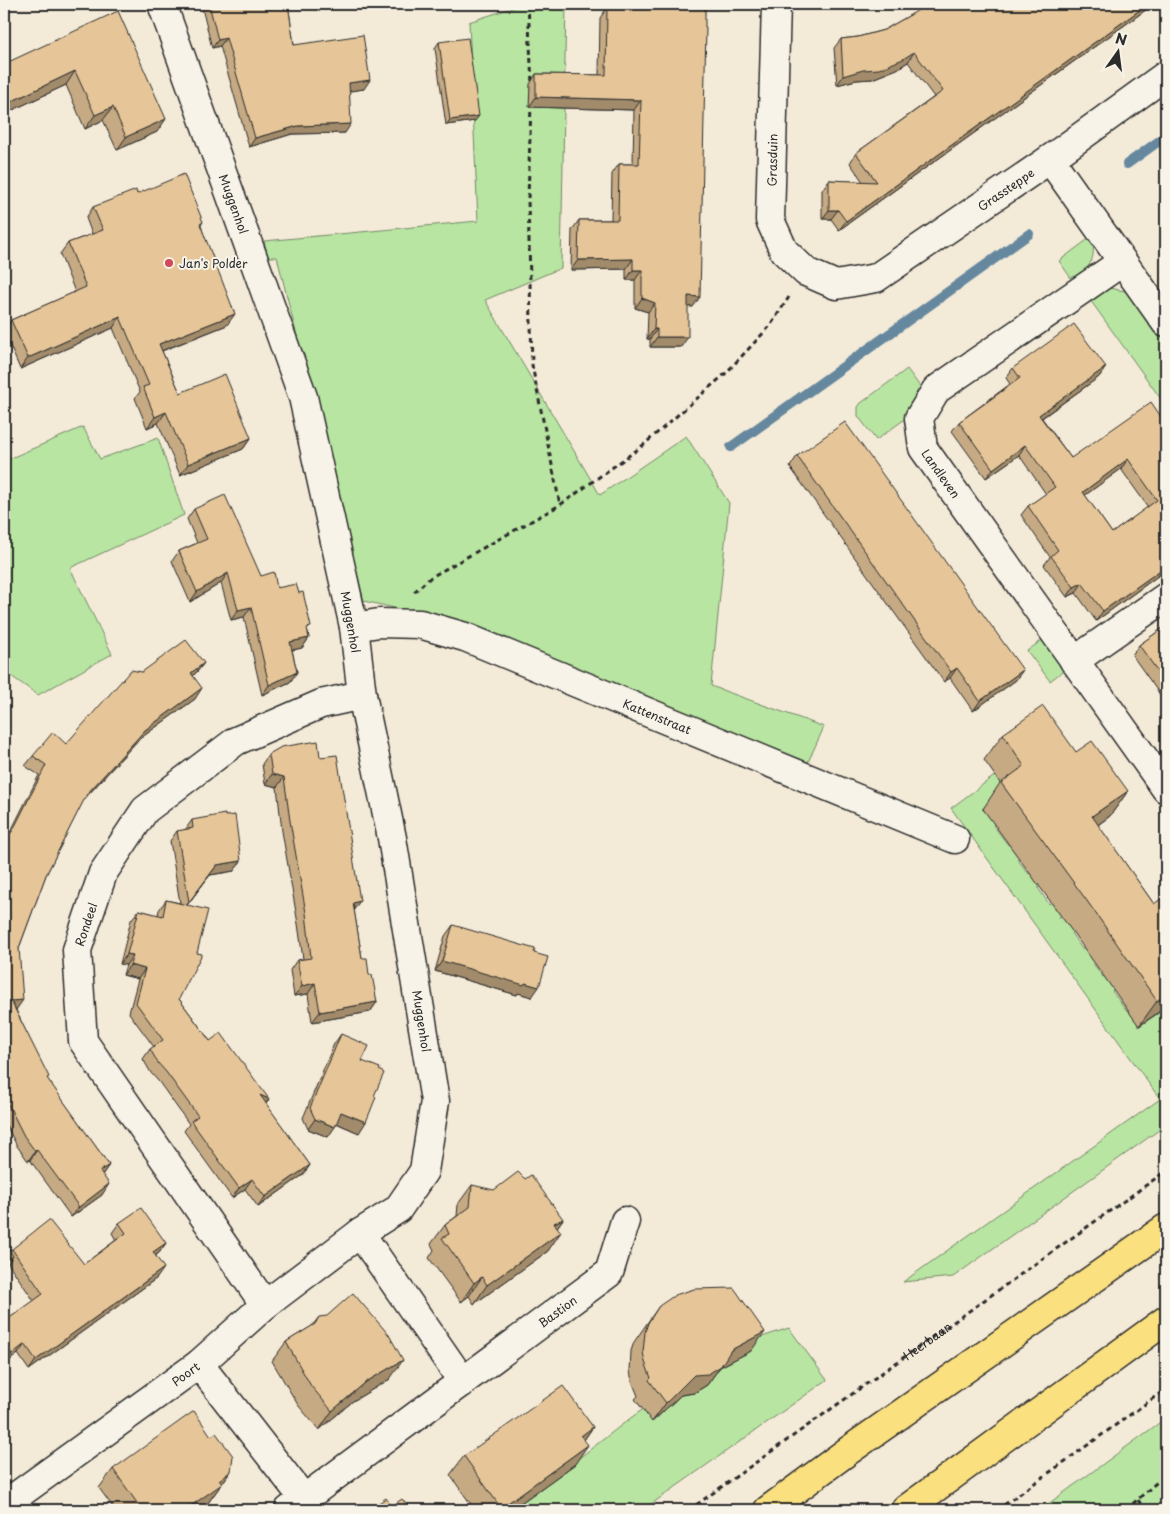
<svg xmlns="http://www.w3.org/2000/svg" width="1170" height="1514" viewBox="0 0 1170 1514" font-family="'Playpen Sans',sans-serif">
<style>
.green{fill:#b8e5a2;stroke:#728866}
.lines{fill:none;stroke-linecap:round;stroke-linejoin:round}
.stream{stroke:#65889e;stroke-width:10}
.minor-casing{stroke:#2b2b2b;stroke-width:31}
.major-casing{stroke:#2b2b2b;stroke-width:31}
.path{stroke:#2b2b2b;stroke-width:3;stroke-dasharray:5 4;stroke-linecap:butt}
.minor{stroke:#f7f3e8;stroke-width:28}
.major{stroke:#fbe080;stroke-width:28}
.wall{fill:#c6aa83;stroke:#2b2b2b;fill-rule:evenodd}
.shaded-wall{fill:#a18b6a;stroke:#2b2b2b}
.building{fill:#e6c698;stroke:#2b2b2b;fill-rule:evenodd}
.poi-dot{fill:#d1495b;stroke:#f7f3e8;stroke-width:2}
.labels{text-anchor:middle;dominant-baseline:central;stroke-width:4;stroke-linejoin:round;paint-order:stroke}
.street-label{font-size:12px;fill:#2b2b2b;stroke:#f7f3e8}
.poi-label{font-size:12px;fill:#2b2b2b;stroke:#f7f3e8;text-anchor:start}
</style>
<rect width="100%" height="100%" fill="#f4ead8"/>
<filter id="ink" filterUnits="userSpaceOnUse"><feTurbulence type="fractalNoise" baseFrequency=".02" numOctaves="2"/><feDisplacementMap in="SourceGraphic" scale="10" xChannelSelector="R" yChannelSelector="G"/><feConvolveMatrix kernelMatrix="1 2 1 2 8 2 1 2 1" color-interpolation-filters="sRGB"/></filter>
<g filter="url(#ink)">
<g class="green">
<path d="M524 4H566L561 268 485 300 600 495 686 436 729 503 711 686 824 727 808 762 460 623 364 601 277 257H268L264 241 478 221 469 22Z"/>
<path d="M1091 237C1098 259 1089 268 1073 281L1059 261Z"/>
<path d="M1109 288 1125 291 1135 298 1166 341V406L1088 297 1101 290Z"/>
<path d="M907 369 921 388 910 404 905 419 876 440 858 416V407L861 403Z"/>
<path d="M83 427 100 459 158 438 184 515 70 568 112 654 38 695 4 671V461Z"/>
<path d="M1045 638 1067 668 1050 681 1027 651Z"/>
<path d="M1035 746 1047 762 982 809 984 811 990 807 995 823 993 825 1008 845 1014 841 1023 854 1017 859 1029 874 1035 870 1044 883 1038 888 1049 904 1056 899 1065 912 1059 917 1061 919 1068 915 1077 928 1071 933 1082 949 1088 944 1098 957 1092 962 1103 977 1109 973 1119 987 1112 991 1127 1011 1129 1010 1143 1020 1137 1025 1138 1027 1166 1008V1125L953 1277 903 1282 1160 1099 951 808Z"/>
<path d="M789 1328 827 1380 643 1510H508L561 1472 632 1417 729 1348Z"/>
<path d="M1166 1418V1510H1040Z"/>
</g>
<g class="lines">
<g class="stream">
<path d="M1127 164 1166 136"/>
<path d="M731 447 1029 234"/>
</g>
<g class="minor-casing">
<g id="minor">
<path id="s2" d="M776 4 770 220 784 251 806 272 836 285 876 278 1050 159 1166 75"/>
<path d="M1050 159 1166 323"/>
<path id="s3" d="M1122 262 936 390 919 418 923 448 1166 789"/>
<path id="s4" d="M354 627 379 623 420 624 465 637 955 839"/>
<path d="M1074 661 1166 597"/>
<path d="M360 1233 463 1382"/>
<path id="s5" d="M265 1305 83 1041 77 950 103 873 145 810 236 741 321 704 362 695"/>
<path d="M199 1364 304 1499"/>
<path id="s6" d="M4 1505 199 1364 265 1305 360 1233 398 1209 424 1171 435 1101 392 838 362 695 354 627 303 397 162 4"/>
<path id="s7" d="M289 1510 609 1273 625 1221"/>
</g>
</g>
<g class="major-casing">
<g id="major">
<path d="M768 1510 848 1451 1166 1228"/>
<path d="M905 1510 1166 1320"/>
</g>
</g>
<g class="path">
<path d="M528 4 532 85"/>
<path d="M531 103 528 199 532 365 560 505"/>
<path d="M414 592 431 577 560 505 641 447 725 374 770 326 789 297"/>
<path d="M1138 1500 1145 1510"/>
<path id="s1" d="M689 1510 1166 1171"/>
<path d="M997 1510 1166 1389"/>
<path d="M1126 1510 1166 1474"/>
</g>
<use href="#minor" class="minor"/>
<use href="#major" class="major"/>
</g>
<g class="wall">
<path d="M201 4H288L294 45 364 89 350 91 345 133 292 134 249 147 220 46 212 48Z"/>
<path d="M641 4H705L693 307 688 306 681 347H650V339H647L648 312 635 308V280H626V269L571 270 572 230 579 220H611L612 174 619 164H633L634 110 529 107 530 84 536 74 599 75 600 18 607 8 640 9Z"/>
<path d="M1154 4 839 230 831 219H822V190L829 180 863 182 850 163 856 153 934 97 908 62 897 69 872 79 856 80 837 85 834 48 841 39 858 37 884 30 912 14Z"/>
<path d="M118 11 157 132 117 150 103 120 85 129 66 85 4 114Z"/>
<path d="M439 42 475 121 446 125 435 48Z"/>
<path d="M137 194 203 222 201 225 227 325 162 351 180 393 251 438 243 449 180 475 158 423 147 428 135 398 140 392 113 328 20 369 4 332V331L11 320 75 292 60 254 68 243 92 234 86 218 93 207Z"/>
<path d="M1106 367 1099 377 1042 418 1071 458 1166 424V570L1096 621 1076 593 1067 597 1044 565 1050 557 1021 515 1028 506 1046 494 1019 455 986 478 952 431 959 422 1010 384 1006 378 1013 368ZM1121 469 1148 507 1112 533 1085 495Z"/>
<path d="M797 456 1016 680 973 711 950 678 944 682 790 467Z"/>
<path d="M194 509 261 576 277 588 308 632 309 638 302 648 292 650 297 672 290 682 262 695 244 617 231 620 221 583 190 602 172 561 179 551 197 543 187 519Z"/>
<path d="M1166 626V703L1132 655 1139 645Z"/>
<path d="M204 663 196 673 193 676 195 699 138 740 84 799 46 875 19 948 16 1010 48 1080 109 1165 102 1175V1195L71 1217 30 1160 28 1161 17 1146 4 1121V842L10 833 39 775 25 766 33 756 66 744 142 672Z"/>
<path d="M1003 734 1076 752 1128 791 1110 816 1098 825 1154 904 1166 1007 1139 1026 1069 927 983 809 1000 783 984 760Z"/>
<path d="M269 754 320 757 354 910 362 958 369 975 377 1002 370 1012 312 1022 308 994 294 996 290 970 297 960 303 959 298 924 282 831 277 787 265 784 262 764Z"/>
<path d="M192 820 234 871 210 875 187 905 179 999 210 1041 269 1099 266 1104 310 1165 303 1175 258 1207 245 1189 232 1198 184 1131 189 1124 159 1082 151 1073 143 1059 150 1049 154 1047 129 1013 138 979 123 975 126 965 120 964 131 920 139 910 158 915 159 910 166 900 180 903 170 841 177 831 185 830Z"/>
<path d="M453 925 532 997 518 993 517 995 435 971 445 936Z"/>
<path d="M341 1034 362 1061 359 1133 336 1123 328 1137 308 1129 303 1118 334 1044Z"/>
<path d="M472 1185 563 1219 557 1227 548 1251 474 1304 469 1296 461 1302 429 1258 434 1250 431 1244 445 1225 457 1216 458 1204Z"/>
<path d="M119 1223 166 1243 159 1253 156 1255 157 1278 29 1370 18 1354 5 1364 4 1362V1322L34 1301 8 1263 4 1267V1243L10 1251 12 1249 84 1264 116 1240 112 1233Z"/>
<path d="M659 1306 751 1351 720 1367 707 1385 694 1393 681 1395 652 1422 635 1399 638 1396 632 1381 630 1371 631 1351 634 1342Z"/>
<path d="M319 1317 390 1379 353 1401 319 1430 298 1405 272 1361 286 1342 312 1326Z"/>
<path d="M593 1427 584 1440 575 1464 511 1510H475L450 1475 464 1456Z"/>
<path d="M113 1469 231 1471 208 1503 198 1510H115L99 1488Z"/>
</g>
<g class="shaded-wall">
<path d="M1148 4H1154L839 230 846 221Z"/>
<path d="M226 38 220 46 212 48 218 40Z"/>
<path d="M914 52 908 62 897 69 872 79 856 80 837 85 843 76Z"/>
<path d="M75 71 66 85 4 114V105Z"/>
<path d="M370 80 364 89 343 92 349 83Z"/>
<path d="M536 97 641 100 634 110 529 107Z"/>
<path d="M113 107 103 120 85 129 95 115Z"/>
<path d="M479 116 475 121 446 125 450 120Z"/>
<path d="M166 119 157 132 117 150 126 137Z"/>
<path d="M351 124 345 133 292 134 249 147 255 138 298 126Z"/>
<path d="M829 210H838L831 219H822Z"/>
<path d="M633 259 626 269 571 270 578 260Z"/>
<path d="M633 270H642L635 280H626Z"/>
<path d="M688 296 700 297 693 307 681 306Z"/>
<path d="M642 298 655 303 648 312 635 308Z"/>
<path d="M235 314 227 325 151 355 159 344Z"/>
<path d="M120 317 113 328 20 369 28 358Z"/>
<path d="M654 329H657L650 339H647Z"/>
<path d="M657 337H688L681 347H650Z"/>
<path d="M1106 367 1099 377 1033 424 1039 415Z"/>
<path d="M166 412 158 423 147 428 155 417Z"/>
<path d="M251 438 243 449 180 475 188 464Z"/>
<path d="M1025 445 1019 455 986 478 993 469Z"/>
<path d="M1128 459 1121 469 1076 502 1083 492Z"/>
<path d="M1166 566V570L1096 621 1103 611Z"/>
<path d="M228 573 221 583 190 602 197 592Z"/>
<path d="M1082 583 1076 593 1067 597 1074 587Z"/>
<path d="M251 607 244 617 231 620 238 610Z"/>
<path d="M309 638 302 648 283 652 290 642Z"/>
<path d="M204 663 196 673 184 683 191 673Z"/>
<path d="M957 668 950 678 944 682 951 672Z"/>
<path d="M1023 670 1016 680 973 711 980 701Z"/>
<path d="M297 672 290 682 262 695 269 685Z"/>
<path d="M202 688 195 699 138 740 80 804 87 794 145 730Z"/>
<path d="M272 774 284 777 277 787 265 784Z"/>
<path d="M1128 791 1110 816 1074 842 1092 816Z"/>
<path d="M241 861 234 871 210 875 181 913 217 865Z"/>
<path d="M360 901 353 911V903Z"/>
<path d="M127 954 133 955 126 965 120 964Z"/>
<path d="M442 961 525 983 539 987 532 997 518 993 517 995 435 971Z"/>
<path d="M130 965 145 969 138 979 123 975Z"/>
<path d="M315 983 308 994 294 996 302 986Z"/>
<path d="M1166 994V1007L1139 1026 1157 1001Z"/>
<path d="M23 1000 16 1010 11 1001Z"/>
<path d="M377 1002 370 1012 312 1022 320 1012Z"/>
<path d="M260 1095 269 1099 262 1109Z"/>
<path d="M341 1112 366 1122 359 1133 334 1122Z"/>
<path d="M315 1119 335 1127 328 1137 308 1129Z"/>
<path d="M37 1150 30 1160 28 1161 35 1151Z"/>
<path d="M109 1165 102 1175 100 1171Z"/>
<path d="M310 1165 303 1175 258 1207 265 1197Z"/>
<path d="M252 1179 245 1189 232 1198 239 1188Z"/>
<path d="M109 1184 102 1195 71 1217 79 1207Z"/>
<path d="M563 1219 550 1238 554 1223Z"/>
<path d="M561 1232 548 1251 474 1304 487 1285Z"/>
<path d="M166 1243 159 1253 146 1262 153 1252Z"/>
<path d="M13 1256 6 1266 4 1267V1262Z"/>
<path d="M164 1268 157 1278 29 1370 36 1360Z"/>
<path d="M482 1277 469 1296 461 1302 474 1283Z"/>
<path d="M765 1332 751 1351 720 1367 707 1385 694 1393 681 1395 652 1422 666 1403 694 1375 731 1350Z"/>
<path d="M25 1344 18 1354 5 1364 12 1354Z"/>
<path d="M403 1360 390 1379 353 1401 319 1430 332 1411 366 1382Z"/>
<path d="M593 1427 579 1447 581 1436Z"/>
<path d="M588 1445 575 1464 511 1510H499L501 1508Z"/>
<path d="M231 1471 208 1503 198 1510H185L219 1480Z"/>
</g>
<g class="building">
<path d="M209 4H288L294 45 363 35 370 80 349 83 351 124 298 126 255 138 226 38 218 40Z"/>
<path d="M647 4H705V27H706L700 297 688 296V337H657V329H654L655 303 642 298V270H633V259L578 260 579 220H618L619 164H639L641 100 536 97V74L606 75 607 8 647 9Z"/>
<path d="M927 4H1148L846 221 838 210H829V180L877 182 856 153 943 91 914 52 903 59 879 69 863 70 843 76 841 39 858 37 884 30 912 14Z"/>
<path d="M118 11 166 119 126 137 113 107 95 115 75 71 4 105V64Z"/>
<path d="M468 38 479 116 450 120 439 42Z"/>
<path d="M184 174 203 222 200 224 235 314 159 344 180 393 225 374 251 438 188 464 166 412 155 417 143 387 149 385 120 317 28 358 11 320 86 287 68 243 103 230 93 207 136 190 137 194Z"/>
<path d="M1074 324 1106 367 1039 415 1071 458 1151 402 1166 424V566L1103 611 1082 583 1074 587 1051 556 1058 550 1028 506 1055 487 1025 445 993 469 959 422 1020 378 1013 368ZM1128 459 1157 500 1112 533 1083 492Z"/>
<path d="M845 422 1023 670 980 701 957 668 951 672 797 456Z"/>
<path d="M225 495 261 576 274 572 277 588 296 584 299 593 303 592 311 627 307 628 309 638 290 642 297 672 269 685 251 607 238 610 228 573 197 592 179 551 207 539 194 509Z"/>
<path d="M1166 626V683L1139 645Z"/>
<path d="M186 640 204 663 191 673 202 688 145 730 87 794 46 875 19 948 23 1000 11 1001 49 1077 47 1078 109 1165 100 1171 109 1184 79 1207 37 1150 35 1151 24 1136 4 1096V846L11 832H12L46 765 33 756 53 732 66 744 131 670 142 672Z"/>
<path d="M1043 706 1076 752 1092 741 1128 791 1092 816 1154 904 1166 895V994L1157 1001 1087 901 1001 783 1024 766 1003 734Z"/>
<path d="M318 741 320 757 337 755 360 901 353 903 362 958H367L369 975H372L377 1002 320 1012 315 983 302 986 297 960 311 958 306 913 290 821 284 777 272 774 269 754 281 747Z"/>
<path d="M225 814V816L235 815 241 861 217 865 189 902 177 831 193 828 192 820Z"/>
<path d="M166 900 208 910 197 953 202 954 179 999 210 1041 221 1033 269 1099 260 1095 310 1165 265 1197 252 1179 239 1188 191 1121 198 1116 166 1072 158 1063 150 1049 163 1040 136 1003 145 969 130 965 133 955 127 954 139 910 163 916Z"/>
<path d="M453 925 535 949 534 953 548 957 539 987 525 983 524 985 442 961Z"/>
<path d="M341 1034 369 1046 362 1061 380 1068 379 1070 384 1073 374 1096 376 1097 366 1122 341 1112 335 1127 315 1119 310 1108Z"/>
<path d="M518 1172 525 1179 531 1175 563 1219 554 1223 561 1232 487 1285 482 1277 474 1283 442 1238 449 1234 445 1225 470 1207 472 1185 494 1190Z"/>
<path d="M141 1208 166 1243 153 1252 164 1268 36 1360 25 1344 12 1354 4 1343V1322L43 1294 12 1249 49 1220 84 1264 126 1233 119 1223Z"/>
<path d="M4 1243 13 1256 4 1262Z"/>
<path d="M734 1288 765 1332 731 1350 721 1366 708 1374 694 1375 666 1403 649 1380 651 1378 645 1362 643 1352 645 1332 648 1323 659 1306 675 1295 694 1289Z"/>
<path d="M353 1293 389 1335 403 1360 366 1382 332 1411 311 1386 286 1342 315 1324 319 1317 327 1316Z"/>
<path d="M563 1386 593 1427 581 1436 588 1445 501 1508 464 1456Z"/>
<path d="M194 1411 211 1436 216 1433 233 1456 231 1471 219 1480 222 1484 185 1510H142L113 1469Z"/>
<path d="M386 1498 392 1506 402 1499 411 1510H369Z"/>
</g>
</g>
<circle class="poi-dot" cx="169" cy="263" r="5"/>
<g class="labels">
<g class="street-label">
<text transform="translate(772 160) rotate(-89)">Grasduin</text>
<text stroke="none"><textPath href="#s2" startOffset="511">Grassteppe</textPath></text>
<text transform="translate(234 204) rotate(70)">Muggenhol</text>
<text stroke="none"><textPath href="#s3" startOffset="320">Landleven</textPath></text>
<text transform="translate(351 622) rotate(80)">Muggenhol</text>
<text stroke="none"><textPath href="#s4" startOffset="321">Kattenstraat</textPath></text>
<text stroke="none"><textPath href="#s5" startOffset="439">Rondeel</textPath></text>
<text transform="translate(422 1021) rotate(81)">Muggenhol</text>
<text stroke="none"><textPath href="#s7" startOffset="334">Bastion</textPath></text>
<text stroke="none"><textPath href="#s1" startOffset="292">Heerbaan</textPath></text>
<text stroke="none"><textPath href="#s6" startOffset="224">Poort</textPath></text>
</g>
<g class="poi-label">
<text x="179" y="263">Jan's Polder</text>
</g>
</g>
<rect width="1170" height="1514" fill="none" stroke="#f7f3e8" stroke-width="20"/>
<rect x="10" y="10" width="1150" height="1494" fill="none" stroke="#2b2b2b" stroke-width="2" filter="url(#ink)"/>
<g transform="translate(1118 52) rotate(14)" stroke="#f7f3e8" stroke-width="4" paint-order="stroke">
<path d="M0-4L9 19L0 12L-9 19Z" fill="#2b2b2b"/>
<text y="-8" font-size="14" font-weight="bold" text-anchor="middle" fill="#2b2b2b">N</text>
</g>
</svg>
